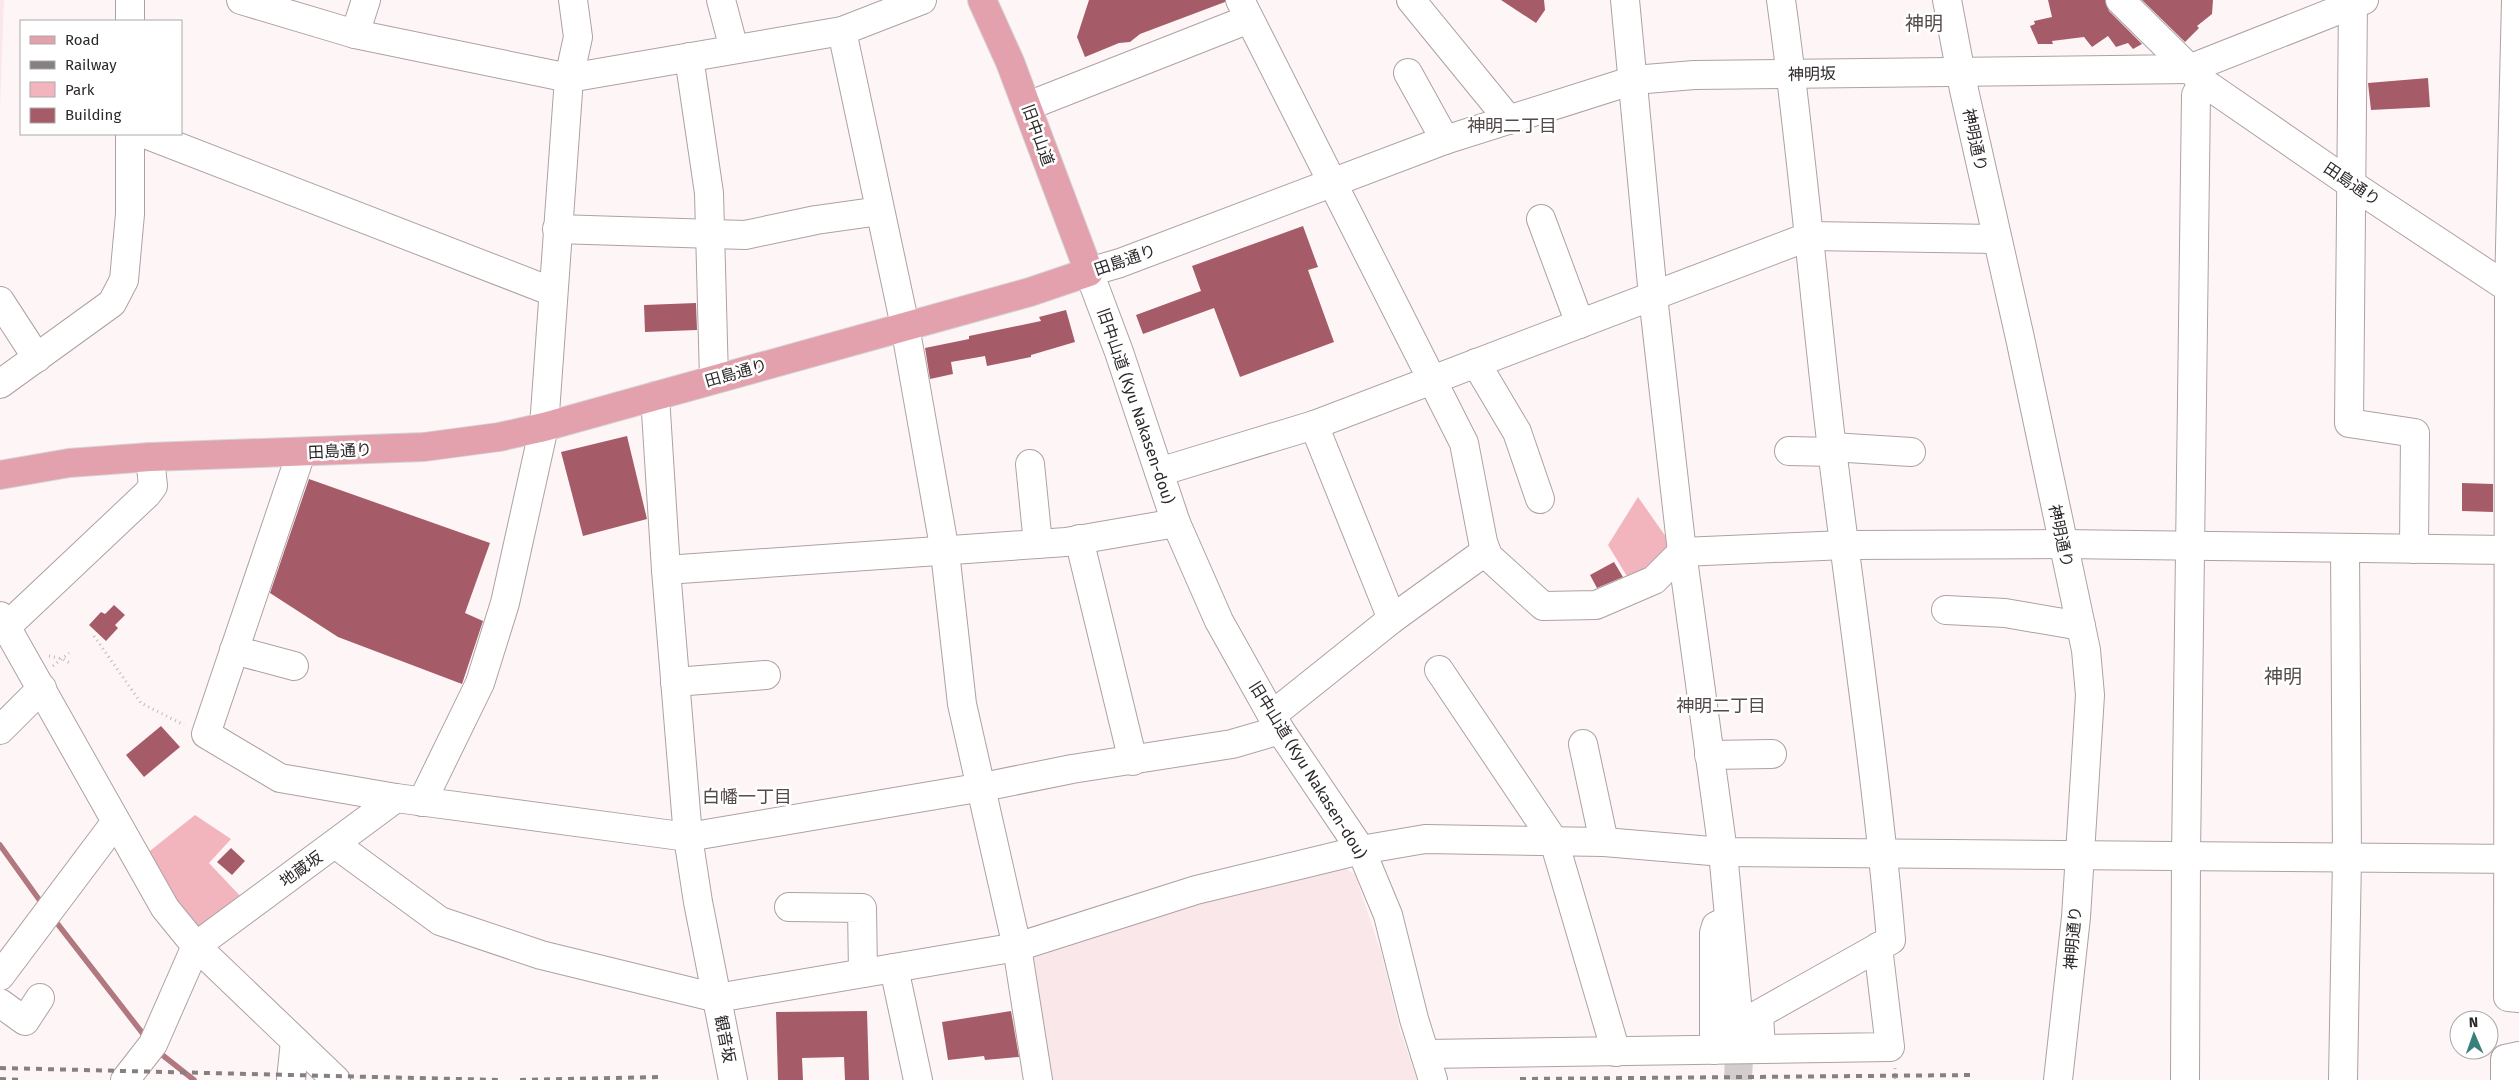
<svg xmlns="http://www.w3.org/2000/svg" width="2519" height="1080" viewBox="0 0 2519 1080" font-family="'Fira Sans','Noto Sans JP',sans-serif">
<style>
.built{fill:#f9e7e9}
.green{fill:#f2b5bd}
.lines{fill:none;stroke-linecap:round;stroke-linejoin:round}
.stream{stroke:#b17880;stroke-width:5.5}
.building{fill:#a55c68}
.minor-tunnel{stroke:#d4cdcd;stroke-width:28;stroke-dasharray:28 14;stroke-linecap:butt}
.minor-casing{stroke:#aea1a2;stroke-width:30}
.major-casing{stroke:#d5d4d4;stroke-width:30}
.path{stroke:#bfb8b8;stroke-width:3;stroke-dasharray:1 4;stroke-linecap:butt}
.minor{stroke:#fff;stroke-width:28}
.major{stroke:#e2a1ad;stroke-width:28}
.rail{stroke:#868080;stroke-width:4;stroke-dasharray:6 6;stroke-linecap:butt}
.labels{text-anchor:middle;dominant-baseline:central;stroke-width:5;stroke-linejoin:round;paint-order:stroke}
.street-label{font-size:16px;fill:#2d2929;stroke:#fff}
.neighbourhood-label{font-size:18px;fill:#554a4b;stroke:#fff}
.quarter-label{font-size:19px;fill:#554a4b;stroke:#fff}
</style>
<rect width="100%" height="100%" fill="#fef6f6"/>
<g class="built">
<path d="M0 0H4L0 109Z"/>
<path d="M1341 865 1355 875 1381 952 1400 1030 1417 1080H1041L1027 960 1032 949 1176 906Z"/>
</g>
<g class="green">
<path d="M1638 497 1671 544 1631 583 1608 545Z"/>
<path d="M195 815 231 839 209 863 242 898 198 931 178 908 146 854Z"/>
</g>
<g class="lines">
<g class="stream">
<path d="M0 845 43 905"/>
<path d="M53 918 147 1039"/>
<path d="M156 1050 194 1080"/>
</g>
</g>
<g class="building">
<path d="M1089 0H1225V2L1140 34 1130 42 1119 43 1085 57 1077 37Z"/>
<path d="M1501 0H1544L1545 10 1536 23Z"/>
<path d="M2048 0H2105L2109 11 2142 44 2133 49 2128 43 2116 47 2108 36 2092 47 2084 37 2052 41 2053 44H2038L2030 26 2035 24 2034 21 2052 17Z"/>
<path d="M2142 0H2213L2212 14 2197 26 2199 28 2185 42Z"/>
<path d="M2428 78 2430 107 2371 110 2368 83Z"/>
<path d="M1303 226 1318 267 1308 270 1334 342 1240 377 1214 308 1143 334 1136 315 1201 291 1192 266Z"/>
<path d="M696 303 697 330 645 332 644 305Z"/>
<path d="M1066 310 1075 342 1031 355V357L987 366 985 356 951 362 953 374 930 379 925 348 969 339V336L1041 321 1039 317Z"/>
<path d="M627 436 647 519 583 536 561 452Z"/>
<path d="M309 479 490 543 465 613 483 621 462 684 338 637 270 593Z"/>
<path d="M2462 483 2493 484V512L2462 511Z"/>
<path d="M1614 562 1623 577 1597 588 1590 575Z"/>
<path d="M114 605 125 615 115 625 118 628 106 641 89 625 101 612 105 614Z"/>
<path d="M161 726 180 747 144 777 126 755Z"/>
<path d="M231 848 245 861 232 875 217 862Z"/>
<path d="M867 1011 869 1080H845L844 1057 802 1058 803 1080H778L776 1012Z"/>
<path d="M1011 1011 1019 1057 985 1060 984 1056 948 1060 942 1022Z"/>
</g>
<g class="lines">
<path class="minor-tunnel" d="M1738 1080 1740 1035"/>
<g class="minor-casing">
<g id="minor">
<path d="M241 0 355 34 569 78 842 31 922 0"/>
<path d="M721 0 734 49"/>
<path d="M1240 0 1464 443 1483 542 1488 556 1543 606 1596 605 1654 580 1682 552 1845 545 2062 544 2508 550"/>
<path d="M1411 0 1509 120"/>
<path d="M1625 0 1653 296 1682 552 1723 852 1740 1035"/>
<path d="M1947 0 1964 90 2020 338 2086 650 2090 695 2076 917 2058 1080"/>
<path d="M2120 0 2203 82 2351 184 2519 295"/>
<path d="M2353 0 2349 423 2415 433 2414 549"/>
<path d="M2516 0 2509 289 2508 997 2519 998"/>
<path d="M130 21V0"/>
<path d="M842 31 905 326 945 552 962 704 1017 947 1038 1080"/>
<path d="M355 34 366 0"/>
<path d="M689 57 709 193 714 379"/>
<path d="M1408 73 1445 140"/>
<path d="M1028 106 1249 19"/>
<path d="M145 134 553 292"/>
<path d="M1541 219 1580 324"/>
<path d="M557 229 745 235 816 220 880 211"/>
<path d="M0 301 37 358"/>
<path d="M1476 363 1517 432 1540 499"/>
<path d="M0 384 112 303 124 280 130 214V134"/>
<path d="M655 396 666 570 688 837 698 902 733 1080"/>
<path d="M1314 425 1392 619"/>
<path d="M1832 447 1911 452"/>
<path d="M1789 451 1833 452"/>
<path d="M301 453 206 734 280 778 396 798 688 837 983 787 1072 769 1232 744 1280 730"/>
<path d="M1030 464 1038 544"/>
<path d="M1159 472 1314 425 1810 236 1996 239"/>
<path d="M1079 539 1133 761"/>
<path d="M666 570 1066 542 1176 523"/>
<path d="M1946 610 2005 613 2081 626"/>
<path d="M0 616 165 908 196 946 336 1080"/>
<path d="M6 627 147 494 153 486 150 457"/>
<path d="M234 650 294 666"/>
<path d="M1439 670 1554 841 1616 1052"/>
<path d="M675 682 766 675"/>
<path d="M1272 715 1392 619 1486 551"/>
<path d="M0 730 42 688"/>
<path d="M1583 744 1604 842"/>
<path d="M1709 755 1772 754"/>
<path d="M422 802 480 683 505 603 544 427 569 78 578 37 573 0"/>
<path d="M335 844 440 921 541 955 717 998 1017 947 1196 890 1361 850 1425 839 1604 842 1723 852 2519 859"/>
<path d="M789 907 862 908 863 973"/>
<path d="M894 968 918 1080"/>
<path d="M0 976 115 823"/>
<path d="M0 1003 25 1021 40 998"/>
<path d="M1761 1049 1759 1014 1891 940C1877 776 1852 613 1832 449 1814 299 1802 149 1781 0"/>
<path d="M1714 1050V933L1716 926 1722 923"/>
<path d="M1425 1054 1890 1047 1878 947"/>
<path d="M125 1080 153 1044 196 946 396 798"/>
<path d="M291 1080 295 1041"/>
<path d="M1433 1080 1414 1019 1388 915 1361 850 1280 730 1219 621 1176 523 1119 352 1089 272 1120 263 1445 140 1634 80 1694 75 2189 69 2364 0"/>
<path d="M2185 1080 2186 856 2196 95 2203 82"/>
<path d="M2343 1080 2347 858 2345 548"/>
<path d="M2505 1080V1059L2519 1056"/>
</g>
</g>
<g class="major-casing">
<path id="major" d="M0 475 69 463 150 457 424 447 499 437 544 427 1030 292 1089 272 1010 62 982 0"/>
</g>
<g class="path">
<path d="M94 636 141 703 184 725"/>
<path d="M49 656 63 659 71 664"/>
<path d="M53 666 69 653"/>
<path d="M1895 1068V1080"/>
</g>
<use href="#minor" class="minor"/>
<use href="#major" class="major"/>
<g class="rail">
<path d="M0 1068 500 1080"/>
<path d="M0 1079 22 1080"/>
<path d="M1520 1079 1975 1075"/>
<path d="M520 1080 659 1077"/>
</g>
</g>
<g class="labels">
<g class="street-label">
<text transform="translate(1812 74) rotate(-1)">神明坂</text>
<text transform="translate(1038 135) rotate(70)">旧中山道</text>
<text transform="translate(1975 140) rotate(78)">神明通り</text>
<text transform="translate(2352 184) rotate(34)">田島通り</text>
<text transform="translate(1125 260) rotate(-19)">田島通り</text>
<text transform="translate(736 373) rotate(-16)">田島通り</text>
<text transform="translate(1136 406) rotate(71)">旧中山道 (Kyu Nakasen-dou)</text>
<text transform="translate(340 451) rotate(-3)">田島通り</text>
<text transform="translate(2061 536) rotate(78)">神明通り</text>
<text transform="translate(1308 770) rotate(58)">旧中山道 (Kyu Nakasen-dou)</text>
<text transform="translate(301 869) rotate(-36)">地蔵坂</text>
<text transform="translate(2073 938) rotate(-85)">神明通り</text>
<text transform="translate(725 1039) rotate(79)">観音坂</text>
</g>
<g class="neighbourhood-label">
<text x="1512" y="126">神明二丁目</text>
<text x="1721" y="706">神明二丁目</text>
<text x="747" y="797">白幡一丁目</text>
</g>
<g class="quarter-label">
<text x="1924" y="23">神明</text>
<text x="2283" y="676">神明</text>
</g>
</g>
<rect x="20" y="20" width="162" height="115" fill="#ffffff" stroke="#aba9a9"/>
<rect x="30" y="36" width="25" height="8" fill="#e2a1ad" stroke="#aba9a9"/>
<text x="65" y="45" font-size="15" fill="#2d2929">Road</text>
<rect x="30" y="61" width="25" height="8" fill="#868080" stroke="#aba9a9"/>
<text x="65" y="70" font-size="15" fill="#2d2929">Railway</text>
<rect x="30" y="82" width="25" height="15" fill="#f2b5bd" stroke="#aba9a9"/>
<text x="65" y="95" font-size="15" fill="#2d2929">Park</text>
<rect x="30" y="108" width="25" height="15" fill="#a55c68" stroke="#aba9a9"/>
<text x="65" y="120" font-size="15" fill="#2d2929">Building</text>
<g transform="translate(2474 1035) rotate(358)"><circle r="24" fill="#ffffff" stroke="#aba9a9"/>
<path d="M0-4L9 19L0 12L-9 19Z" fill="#38807c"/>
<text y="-8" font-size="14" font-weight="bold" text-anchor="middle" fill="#2d2929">N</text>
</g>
</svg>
